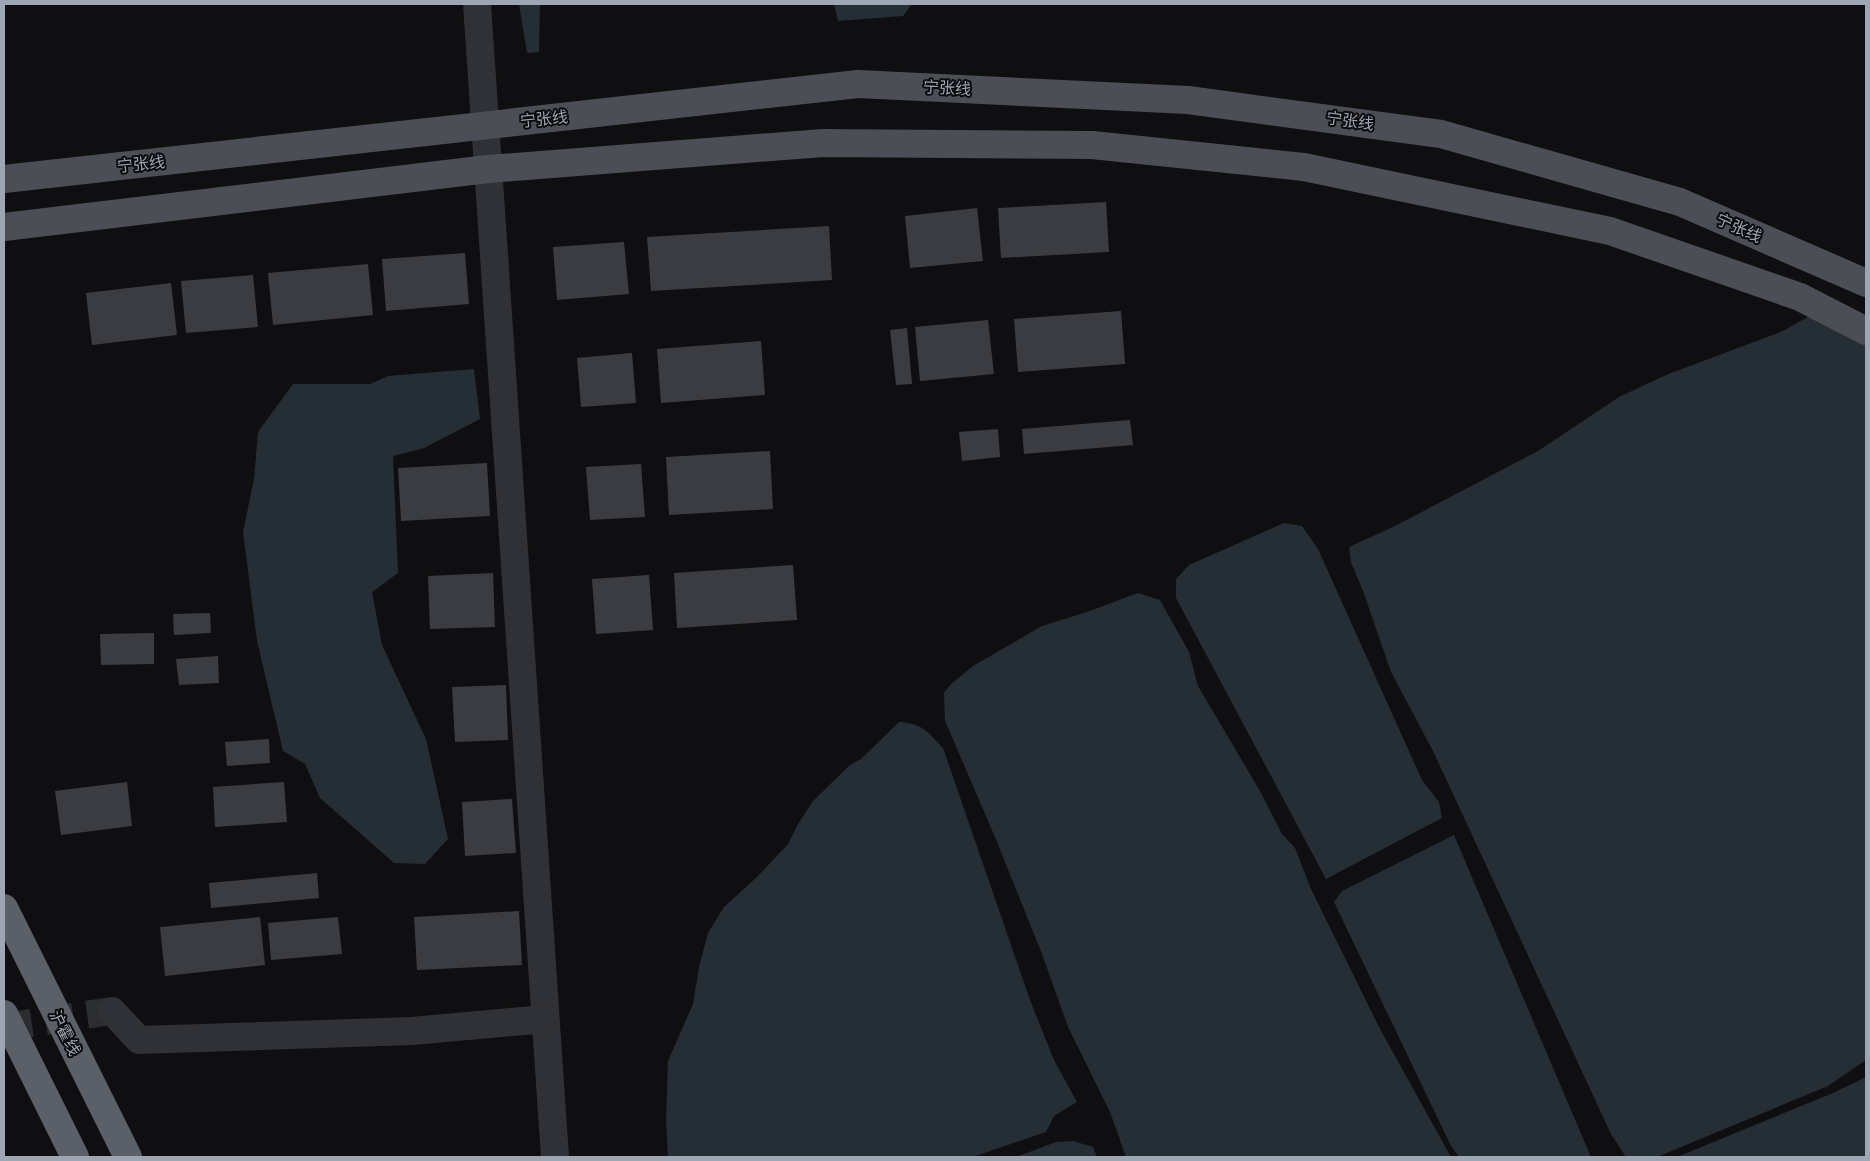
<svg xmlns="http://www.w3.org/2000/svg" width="1870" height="1161" viewBox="0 0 1870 1161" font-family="Helvetica,'Noto Sans SC',sans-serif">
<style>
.water{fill:#252e35}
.building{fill:#3b3c41}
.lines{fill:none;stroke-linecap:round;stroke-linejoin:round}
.street-tunnel{stroke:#2c2d31;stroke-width:28;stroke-dasharray:28 14;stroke-linecap:butt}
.street{stroke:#303136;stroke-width:28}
.primary{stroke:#4c4e55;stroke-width:28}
.highway{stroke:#5b5f67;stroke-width:28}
.labels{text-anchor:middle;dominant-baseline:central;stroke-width:4;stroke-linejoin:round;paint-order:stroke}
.street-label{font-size:16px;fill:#9fa6b3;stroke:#0a0a0c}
</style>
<rect width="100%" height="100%" fill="#0f0f11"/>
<g class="water">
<path d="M519 4H540L539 52 527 53Z"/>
<path d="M834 4H912L903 16 838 21Z"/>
<path d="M1818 311 1866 339V1060L1828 1086 1657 1157H1626L1611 1134 1433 751 1391 672 1363 591 1351 562 1349 547 1393 527 1538 451 1619 397 1666 375 1783 331Z"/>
<path d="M474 369 480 419 424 448 393 456 398 573 372 592 382 645 426 739 448 839 425 864 394 863 320 798 305 764 283 751 257 641 243 532 254 479 258 432 293 384H370L388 376Z"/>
<path d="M1284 523 1302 526 1318 549 1422 780 1439 802 1442 818 1326 879 1176 598V579L1189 565Z"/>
<path d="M1138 593 1160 600 1189 652 1198 686 1260 791 1282 834 1295 848 1311 889 1380 1029 1451 1157H1126L1110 1112 1068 1027 1042 954 995 837 945 721 944 693 951 684 973 666 1042 626 1087 612Z"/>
<path d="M899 722C922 723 928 732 943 748L1030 1000 1054 1060 1077 1102 1054 1116 1046 1132 973 1157H668L666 1120 668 1061 693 1004 699 967 708 933 724 907 757 877 788 844 798 824 813 801 850 765 861 759Z"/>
<path d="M1454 835 1591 1157H1459L1451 1146 1334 902 1342 891Z"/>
<path d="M1866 1077V1157H1677L1833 1093Z"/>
<path d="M1073 1141 1093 1147 1097 1157H1016L1056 1142Z"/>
</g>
<g class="building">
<path d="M1106 202 1109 252 1001 258 998 208Z"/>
<path d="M977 208 983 261 910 268 905 216Z"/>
<path d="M829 226 832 280 651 291 647 237Z"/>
<path d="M624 242 629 294 557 300 553 247Z"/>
<path d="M465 253 469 304 386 311 382 259Z"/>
<path d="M368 264 373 315 273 325 268 273Z"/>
<path d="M253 275 258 327 186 333 181 281Z"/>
<path d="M171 283 177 335 92 345 86 293Z"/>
<path d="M1121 311 1125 364 1018 372 1014 319Z"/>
<path d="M988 320 994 374 920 381 915 327Z"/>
<path d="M907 328 912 384 896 385 890 330Z"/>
<path d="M761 341 765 395 661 403 657 349Z"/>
<path d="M632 353 636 403 581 407 577 358Z"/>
<path d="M1130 420 1133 445 1024 454 1022 429Z"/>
<path d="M998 429 1000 457 962 461 959 432Z"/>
<path d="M770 451 773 509 669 515 666 457Z"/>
<path d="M487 463 490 516 401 521 398 468Z"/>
<path d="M641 464 645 517 590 520 586 467Z"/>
<path d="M793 565 797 620 677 628 674 573Z"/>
<path d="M493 573 495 627 430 629 428 576Z"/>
<path d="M649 575 653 630 596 634 592 579Z"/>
<path d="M210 613 211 633 174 635 173 614Z"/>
<path d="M154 633V664L101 665 100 634Z"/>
<path d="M218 656 219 683 179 685 176 659Z"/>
<path d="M506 685 508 740 455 742 452 687Z"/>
<path d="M269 739 270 763 227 766 225 742Z"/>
<path d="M127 782 132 826 61 835 55 791Z"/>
<path d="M284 782 287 822 215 827 213 787Z"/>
<path d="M512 799 516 853 465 856 462 802Z"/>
<path d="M317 873 319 898 211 908 209 883Z"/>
<path d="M519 911 522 965 417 970 414 917Z"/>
<path d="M260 917 265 965 165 976 160 927Z"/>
<path d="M338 917 342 954 271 960 268 923Z"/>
</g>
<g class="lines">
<path class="street-tunnel" d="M4 1027 112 1011"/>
<g class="street">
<path d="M477 4 555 1157"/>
<path d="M112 1011 139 1040 412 1031 545 1019"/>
</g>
<g class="primary">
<path d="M4 179 858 84 1188 100 1441 134 1680 202 1866 283"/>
<path d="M4 227 488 169 823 143 1092 145 1304 167 1610 231 1800 297 1866 331"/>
</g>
<g class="highway">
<path d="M4 908 128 1157"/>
<path d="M4 1014 75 1157"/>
</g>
</g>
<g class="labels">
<g class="street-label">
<text transform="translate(947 88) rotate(3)">宁张线</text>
<text transform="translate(544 119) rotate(-6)">宁张线</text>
<text transform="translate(1350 121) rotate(8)">宁张线</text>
<text transform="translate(141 164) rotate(-6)">宁张线</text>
<text transform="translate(1739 228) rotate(24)">宁张线</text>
<text transform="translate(65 1033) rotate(63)">沪霍线</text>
</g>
</g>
<rect width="1870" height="1161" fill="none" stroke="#9fa6b3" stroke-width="10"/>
</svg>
